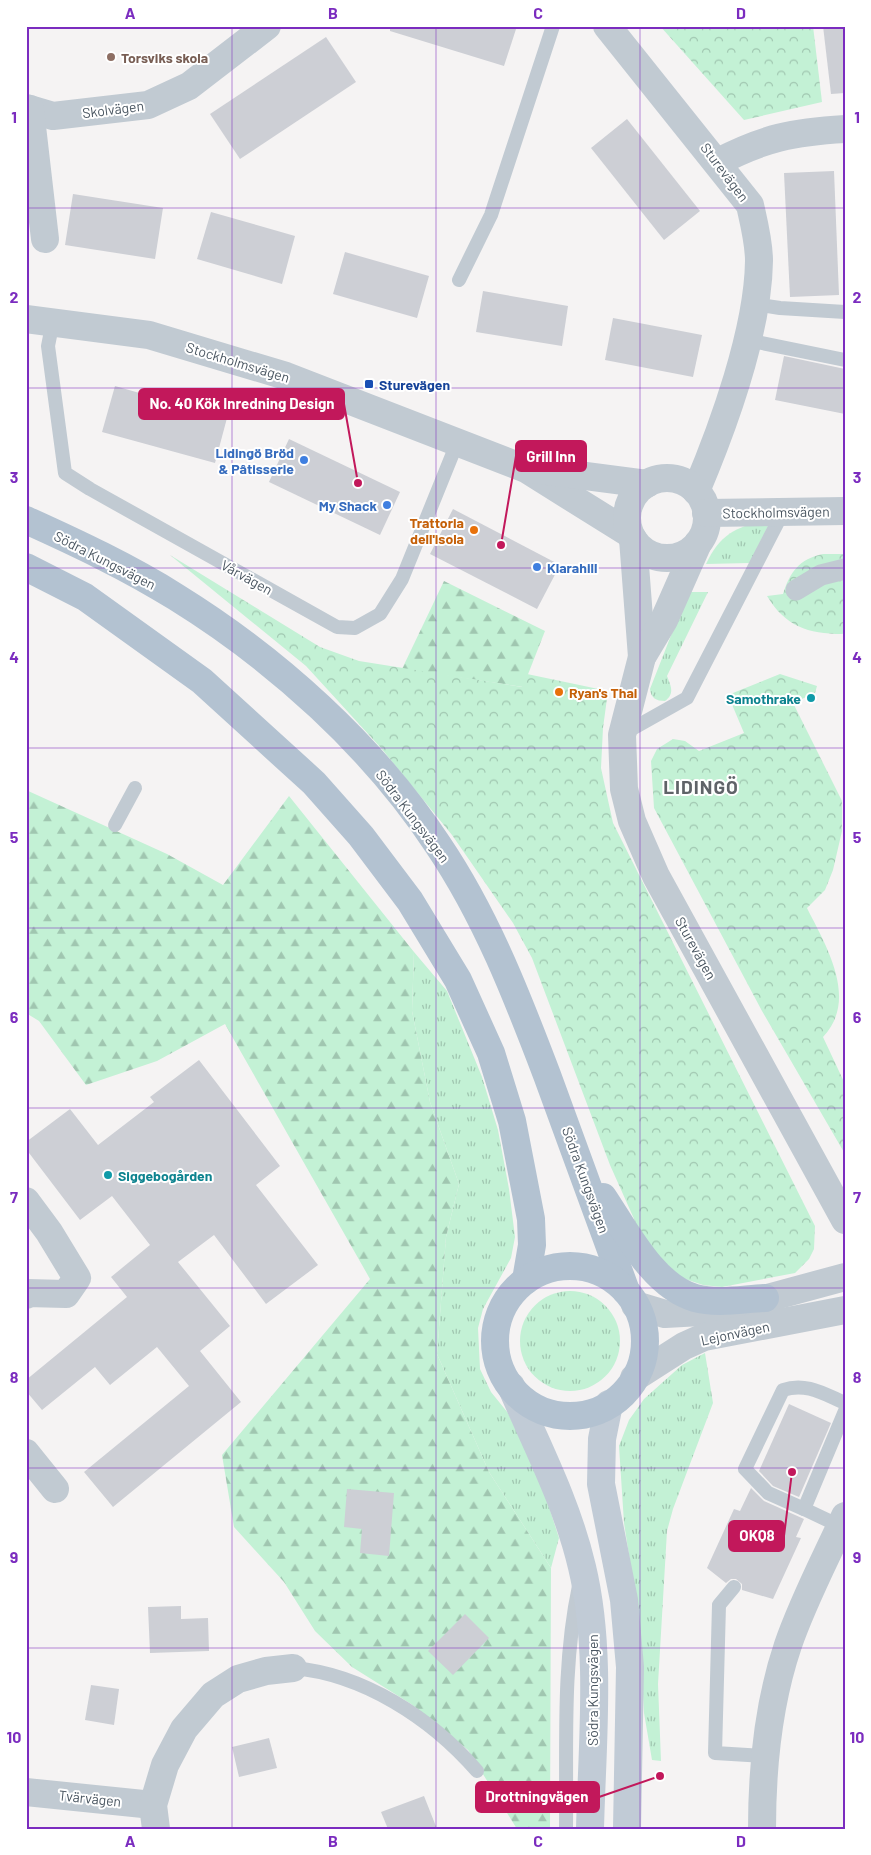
<svg xmlns="http://www.w3.org/2000/svg" width="871" height="1855" viewBox="0 0 871 1855" font-family="Barlow,sans-serif">
<style>
.grass{fill:url(#grass-tufts)}
.forest{fill:url(#forest-firs)}
.park{fill:url(#park-crowns)}
.building{fill:#cdcfd5}
.lines{fill:none;stroke-linecap:round;stroke-linejoin:round}
.service{stroke:#c1cad2;stroke-width:14}
.pedestrian{stroke:#c1cad2;stroke-width:21}
.minor{stroke:#c1cad2;stroke-width:28}
.tertiary{stroke:#c1cad2;stroke-width:28}
.secondary{stroke:#c1cbd6;stroke-width:28}
.primary{stroke:#b3c2d1;stroke-width:28}
.grid{fill:none;stroke:#7b2cbf;stroke-width:1;stroke-opacity:0.55}
.education-dot{fill:#8d6e63;stroke:#fff;stroke-width:2}
.transit-dot{fill:#1a4fb4;stroke:#fff;stroke-width:2}
.shop-dot{fill:#3f7fe0;stroke:#fff;stroke-width:2}
.food-dot{fill:#e8710a;stroke:#fff;stroke-width:2}
.culture-dot{fill:#0f9aa8;stroke:#fff;stroke-width:2}
.labels{text-anchor:middle;dominant-baseline:central;stroke-width:4;stroke-linejoin:round;paint-order:stroke}
.education-label{font-size:14px;font-weight:bold;fill:#785e54;stroke:#fff;text-anchor:start}
.street-label{font-size:14px;fill:#4a5661;stroke:#fff}
.transit-label{font-size:14px;font-weight:bold;fill:#164399;stroke:#fff;text-anchor:start}
.shop-label{font-size:14px;font-weight:bold;fill:#366cbe;stroke:#fff;text-anchor:end}
.food-label{font-size:14px;font-weight:bold;fill:#c56008;stroke:#fff;text-anchor:end}
.culture-label{font-size:14px;font-weight:bold;fill:#0d838f;stroke:#fff;text-anchor:end}
.district-label{font-size:19px;font-weight:bold;letter-spacing:1px;fill:#5f6368;stroke:#fff}
.leader{fill:none;stroke:#c2185b;stroke-width:2}
.callout-dot{fill:#c2185b;stroke:#fff;stroke-width:2}
.callout{fill:#c2185b;stroke:#c2185b;stroke-width:2}
.callout-label{font-size:15px;text-anchor:middle;font-weight:bold;fill:#fff}
.neatline{fill:none;stroke:#7b2cbf;stroke-width:2}
.grid-label{font-size:16px;text-anchor:middle;font-weight:bold;fill:#7b2cbf}
</style>
<defs>
<pattern id="grass-tufts" width="24" height="20" patternUnits="userSpaceOnUse" patternTransform="scale(1.25)"><rect width="24" height="20" fill="#c3f1d5"/><path d="M3 7l-1-3M5 7V3M7 7l1-3M15 17l-1-3M17 17v-4M19 17l1-3" fill="none" stroke="#a0c6b0"/></pattern>
<pattern id="forest-firs" width="22" height="20" patternUnits="userSpaceOnUse" patternTransform="scale(1.25)"><rect width="22" height="20" fill="#c3f1d5"/><path d="M5 1l3.5 6h-7zM16 11l3.5 6h-7z" fill="#a0c6b0"/></pattern>
<pattern id="park-crowns" width="20" height="18" patternUnits="userSpaceOnUse" patternTransform="scale(1.25)"><rect width="20" height="18" fill="#c3f1d5"/><path d="M2 6a3 3 0 1 1 6 0M12 15a3 3 0 1 1 6 0" fill="none" stroke="#a0c6b0"/></pattern>
</defs>
<rect width="100%" height="100%" fill="#f5f3f3"/>
<g class="grass">
<path d="M771 520 750 563 706 564C720 533 739 525 771 520Z"/>
<path d="M688 592H708L667 676C671 686 675 694 665 701 656 701 651 698 650 689Z"/>
<path d="M414 952 447 991 482 1077 498 1130 509 1189 515 1237 511 1258 483 1309 478 1328 480 1369 491 1392 508 1413 541 1482 559 1538 551 1568 489 1472 437 1354 446 1237 459 1184 430 1102 412 1011Z"/>
<circle cx="570" cy="1341" r="50"/>
<path d="M705 1353 713 1403 673 1509 667 1531 658 1684 661 1761 652 1760 644 1713 639 1619 624 1523 619 1446 629 1420 644 1399 682 1365Z"/>
</g>
<g class="forest">
<path d="M444 581 545 631 523 687 402 669Z"/>
<path d="M26 790 167 854 223 885 289 796 414 952 412 1011 430 1102 459 1184 446 1237 437 1354 489 1472 551 1568 550 1829H517L468 1750 411 1704 352 1667 315 1631 284 1582 234 1527 222 1455 370 1279 225 1024 157 1061 86 1085 39 1021 26 1013Z"/>
</g>
<g class="park">
<path d="M660 26H813L822 102 744 120Z"/>
<path d="M823 554H845V633L842 634C808 634 785 626 767 596L783 594C790 572 799 559 823 554Z"/>
<path d="M170 555 320 647 359 661 522 687 527 674 608 691 603 728 601 768 613 823 815 1226 814 1249 809 1259 795 1273 722 1287 703 1285 682 1278 657 1255 639 1230 610 1165 532 958 513 923 452 835 381 748 306 666Z"/>
<path d="M780 674 817 686 815 693 793 703 842 801V831L833 870 825 890 807 908C826 946 859 999 823 1037L845 1084V1154L762 1011 654 808 651 761 657 749 673 739 685 741 699 751 744 733 728 695Z"/>
</g>
<g class="building">
<path d="M390 26H517L504 66 390 31Z"/>
<path d="M823 26H845V93L831 94Z"/>
<path d="M326 37 356 82 240 159 210 114Z"/>
<path d="M627 119 700 211 664 240 591 148Z"/>
<path d="M834 171 839 295 790 297 784 173Z"/>
<path d="M73 194 163 208 155 259 65 245Z"/>
<path d="M211 212 295 236 282 284 197 259Z"/>
<path d="M345 252 429 276 417 318 333 294Z"/>
<path d="M483 291 568 306 562 346 476 332Z"/>
<path d="M613 318 702 335 693 377 605 360Z"/>
<path d="M784 356 845 369V414L775 400Z"/>
<path d="M115 386 227 418 215 463 102 432Z"/>
<path d="M289 439 400 492 380 535 269 482Z"/>
<path d="M453 509 560 565 537 609 430 554Z"/>
<path d="M199 1060 280 1166 256 1185 318 1265 266 1304 214 1235 178 1262 230 1326 200 1351 241 1402 113 1507 84 1472 189 1386 157 1347 110 1385 95 1367 42 1410 26 1391V1380L127 1297 111 1277 150 1245 112 1196 80 1220 26 1149V1142L70 1109 98 1145 154 1102 150 1097Z"/>
<path d="M789 1404 831 1423 799 1497 773 1486 759 1471Z"/>
<path d="M751 1488 764 1501 804 1519 796 1537 801 1538 773 1599 742 1590V1584L736 1579H731L726 1583 707 1568 734 1509 740 1511Z"/>
<path d="M347 1489 394 1493 389 1556 360 1553 362 1529 344 1527Z"/>
<path d="M181 1606V1619L208 1618 209 1651 150 1653 148 1607Z"/>
<path d="M465 1614 489 1638 453 1675 428 1651Z"/>
<path d="M91 1685 119 1689 114 1725 85 1720Z"/>
<path d="M269 1738 277 1768 239 1777 232 1747Z"/>
<path d="M424 1796 437 1829H388L381 1812Z"/>
</g>
<g class="lines">
<g class="service">
<path d="M459 280 491 215 553 26"/>
<path d="M754 304 780 308 845 312"/>
<path d="M53 321 48 346 65 473 90 489 337 627 355 628 380 614 402 579 457 443"/>
<path d="M747 340 845 360"/>
<path d="M623 734 687 698 784 510"/>
<path d="M115 825 135 788"/>
<path d="M804 1509 768 1493 745 1469 783 1390C806 1382 824 1394 845 1403"/>
<path d="M840 1526 804 1509 845 1411"/>
<path d="M734 1587 719 1605 715 1753 765 1756"/>
<path d="M293 1668C363 1674 431 1718 477 1771"/>
<path d="M566 1829C567 1748 562 1665 579 1586"/>
</g>
<path class="pedestrian" d="M796 590 821 575 845 569"/>
<g class="minor">
<path d="M607 26 750 205C754 223 759 242 759 261 758 331 723 427 696 491"/>
<path d="M26 108 53 116 148 105 189 86 267 26"/>
<path d="M30 109 45 239"/>
<path d="M718 162C764 138 793 132 845 129"/>
<path d="M633 539 642 657"/>
<path d="M698 543 664 620 642 657 622 735 624 789 632 821 656 876 845 1220"/>
<path d="M26 1201 49 1232 77 1278 66 1294 27 1293 26 1295"/>
<path d="M26 1453 55 1489"/>
<path d="M26 1792 153 1805"/>
<path d="M156 1829 153 1805 165 1765 184 1729 213 1695 238 1679 266 1671 293 1668"/>
<path d="M762 1829C762 1767 768 1704 788 1645 803 1601 826 1558 845 1516"/>
</g>
<g class="tertiary">
<path d="M26 319 149 335 286 376 526 469 630 534"/>
<path d="M532 469 647 484"/>
<circle cx="667" cy="518" r="40"/>
<path d="M706 513 845 511"/>
<path d="M635 1305 665 1314 719 1311 845 1277"/>
<path d="M634 1378 684 1346 704 1337 845 1310"/>
</g>
<g class="secondary">
<path d="M511 1386C537 1446 567 1503 582 1567 602 1650 592 1744 590 1829"/>
<path d="M609 1404 602 1439 601 1484 624 1600 630 1667 627 1829"/>
</g>
<g class="primary">
<path d="M26 520C77 543 128 567 176 597 276 659 373 746 438 845 486 916 517 996 547 1075 574 1147 600 1219 626 1291"/>
<path d="M26 567 85 597 202 681 314 783 361 836 410 901 458 980 491 1053 512 1121 531 1219 532 1245 526 1280"/>
<path d="M603 1197C626 1231 653 1286 695 1298 717 1304 742 1299 765 1298"/>
<circle cx="570" cy="1341" r="75"/>
</g>
</g>
<path class="grid" d="M232 26V1829M436 26V1829M640 26V1829M26 208H845M26 388H845M26 568H845M26 748H845M26 928H845M26 1108H845M26 1288H845M26 1468H845M26 1648H845"/>
<circle class="education-dot" cx="111" cy="57" r="5"/>
<rect class="transit-dot" x="364" y="379" width="10" height="10" rx="2.5"/>
<g class="shop-dot">
<circle cx="304" cy="460" r="5"/>
<circle cx="387" cy="505" r="5"/>
<circle cx="537" cy="567" r="5"/>
</g>
<g class="food-dot">
<circle cx="474" cy="530" r="5"/>
<circle cx="559" cy="692" r="5"/>
</g>
<g class="culture-dot">
<circle cx="811" cy="698" r="5"/>
<circle cx="108" cy="1175" r="5"/>
</g>
<g class="labels">
<g class="education-label">
<text x="121" y="57">Torsviks skola</text>
</g>
<g class="street-label">
<text transform="translate(113 109) rotate(-7)">Skolvägen</text>
<text transform="translate(725 172) rotate(53)">Sturevägen</text>
<text transform="translate(238 362) rotate(17)">Stockholmsvägen</text>
<text transform="translate(776 512) rotate(-1)">Stockholmsvägen</text>
<text transform="translate(105 560) rotate(27)">Södra Kungsvägen</text>
<text transform="translate(247 577) rotate(29)">Vårvägen</text>
<text transform="translate(413 816) rotate(53)">Södra Kungsvägen</text>
<text transform="translate(696 948) rotate(61)">Sturevägen</text>
<text transform="translate(586 1180) rotate(70)">Södra Kungsvägen</text>
<text transform="translate(735 1333) rotate(-12)">Lejonvägen</text>
<text transform="translate(592 1690) rotate(-90)">Södra Kungsvägen</text>
<text transform="translate(90 1798) rotate(6)">Tvärvägen</text>
</g>
<g class="transit-label">
<text x="379" y="384">Sturevägen</text>
</g>
<g class="shop-label">
<text x="294" y="452">Lidingö Bröd<tspan x="294" dy="16">&amp; Pâtisserie</tspan></text>
<text x="377" y="505">My Shack</text>
<text x="547" y="567" text-anchor="start">Klarahill</text>
</g>
<g class="food-label">
<text x="464" y="522">Trattoria<tspan x="464" dy="16">dell'isola</tspan></text>
<text x="569" y="692" text-anchor="start">Ryan's Thai</text>
</g>
<g class="culture-label">
<text x="801" y="698">Samothrake</text>
<text x="118" y="1175" text-anchor="start">Siggebogården</text>
</g>
<g class="district-label">
<text x="701" y="786">LIDINGÖ</text>
</g>
</g>
<path class="leader" d="M358 483L344 404M501 545L516 456M792 1472L784 1536M660 1776L599 1797"/>
<g class="callout-dot">
<circle cx="358" cy="483" r="5"/>
<circle cx="501" cy="545" r="5"/>
<circle cx="792" cy="1472" r="5"/>
<circle cx="660" cy="1776" r="5"/>
</g>
<g class="callout">
<rect x="139" y="389" width="205" height="30" rx="5"/>
<rect x="516" y="441" width="70" height="30" rx="5"/>
<rect x="729" y="1521" width="55" height="30" rx="5"/>
<rect x="476" y="1782" width="123" height="30" rx="5"/>
</g>
<g class="callout-label">
<text x="242" y="409">No. 40 Kök Inredning Design</text>
<text x="551" y="462">Grill Inn</text>
<text x="757" y="1541">OKQ8</text>
<text x="537" y="1802">Drottningvägen</text>
</g>
<rect width="871" height="1855" fill="none" stroke="#ffffff" stroke-width="55"/>
<rect x="28" y="28" width="816" height="1800" class="neatline"/>
<g class="grid-label">
<text x="130" y="19">A</text>
<text x="333" y="19">B</text>
<text x="538" y="19">C</text>
<text x="741" y="19">D</text>
<text x="14" y="123">1</text>
<text x="857" y="123">1</text>
<text x="14" y="303">2</text>
<text x="857" y="303">2</text>
<text x="14" y="483">3</text>
<text x="857" y="483">3</text>
<text x="14" y="663">4</text>
<text x="857" y="663">4</text>
<text x="14" y="843">5</text>
<text x="857" y="843">5</text>
<text x="14" y="1023">6</text>
<text x="857" y="1023">6</text>
<text x="14" y="1203">7</text>
<text x="857" y="1203">7</text>
<text x="14" y="1383">8</text>
<text x="857" y="1383">8</text>
<text x="14" y="1563">9</text>
<text x="857" y="1563">9</text>
<text x="14" y="1743">10</text>
<text x="857" y="1743">10</text>
<text x="130" y="1847">A</text>
<text x="333" y="1847">B</text>
<text x="538" y="1847">C</text>
<text x="741" y="1847">D</text>
</g>
</svg>
